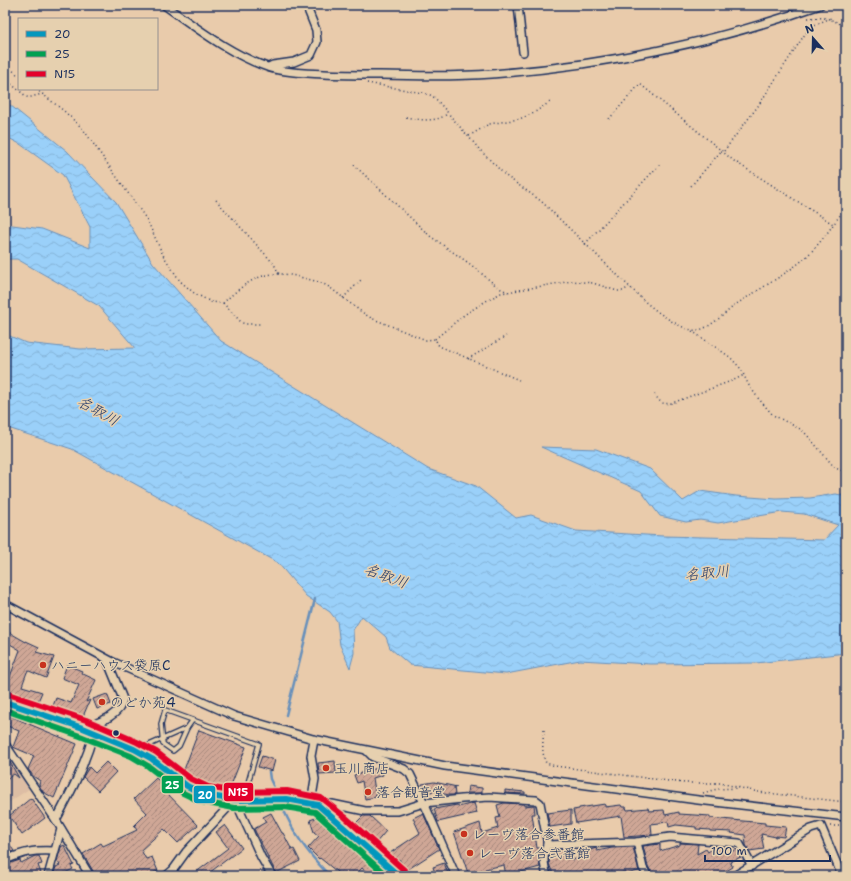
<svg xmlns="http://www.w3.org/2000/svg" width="851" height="881" viewBox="0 0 851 881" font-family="'Shantell Sans','Klee One',sans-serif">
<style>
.built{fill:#ddbda4}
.water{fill:url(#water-waves);stroke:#6790bb}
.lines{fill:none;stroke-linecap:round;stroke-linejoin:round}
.stream{stroke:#6790bb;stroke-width:2.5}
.building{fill:url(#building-hatch);stroke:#1b2f5e}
.lane-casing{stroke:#1b2f5e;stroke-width:6}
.street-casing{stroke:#1b2f5e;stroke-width:10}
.secondary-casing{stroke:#1b2f5e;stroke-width:12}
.path{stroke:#1b2f5e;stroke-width:1.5;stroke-dasharray:1 3;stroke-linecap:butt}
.lane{stroke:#e6d0af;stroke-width:3.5}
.street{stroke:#e6d0af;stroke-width:7}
.secondary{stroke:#e6d0af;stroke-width:9}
.bus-1-casing{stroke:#e6d0af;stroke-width:9}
.bus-2-casing{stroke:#e6d0af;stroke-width:9}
.bus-3-casing{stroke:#e6d0af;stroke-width:9}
.bus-1{stroke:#0497bd;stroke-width:6}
.bus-2{stroke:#01a052;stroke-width:6}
.bus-3{stroke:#e4002b;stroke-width:6}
.poi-dot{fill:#c8321e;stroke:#e6d0af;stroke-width:1.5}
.bus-dot{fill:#1b2f5e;stroke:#e6d0af;stroke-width:1.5}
.labels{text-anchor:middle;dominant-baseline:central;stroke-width:3;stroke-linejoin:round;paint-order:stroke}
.poi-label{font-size:14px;fill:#1b2f5e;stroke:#e6d0af;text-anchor:start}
.water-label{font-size:15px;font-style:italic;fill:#283f6e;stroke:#e6d0af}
.line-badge{stroke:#e6d0af;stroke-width:1.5}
.badge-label{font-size:11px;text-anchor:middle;font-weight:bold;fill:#fff}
</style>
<defs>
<pattern id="water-waves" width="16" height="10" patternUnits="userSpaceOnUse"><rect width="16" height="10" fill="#9ad0f9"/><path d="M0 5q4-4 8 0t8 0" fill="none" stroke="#84b3d8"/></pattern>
<pattern id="building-hatch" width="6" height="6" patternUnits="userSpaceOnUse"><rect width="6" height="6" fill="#cfa796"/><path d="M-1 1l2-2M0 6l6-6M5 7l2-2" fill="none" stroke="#a7887e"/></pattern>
</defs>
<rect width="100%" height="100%" fill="#e9cbab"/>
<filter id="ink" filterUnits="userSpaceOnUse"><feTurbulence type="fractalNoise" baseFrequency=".025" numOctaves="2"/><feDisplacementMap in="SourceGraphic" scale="8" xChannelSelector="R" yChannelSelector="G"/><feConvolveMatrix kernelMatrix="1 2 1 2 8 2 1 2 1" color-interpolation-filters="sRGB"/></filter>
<g filter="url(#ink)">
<path class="built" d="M5 749 32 787 5 805Z"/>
<path class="water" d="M5 101 67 151 116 202 153 263 221 341 428 469 476 486 516 518 531 515 576 531 663 536 824 540 838 525 804 514 782 512 718 523 700 520 686 522 660 516 641 491 541 447 596 449 650 469 683 501 700 491 736 496 776 499 810 498 836 494 846 496V653L756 663 650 664 580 660 506 674 410 665 390 648 386 637 362 616 353 630 354 653 350 668 340 645 337 621 330 612 306 596 278 563 72 449 5 427V334L26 343 80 349 135 348 99 306 17 259H5V224L42 229 90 248V227L63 175 20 144 5 136Z"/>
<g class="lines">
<g class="stream">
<path d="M286 715 315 599"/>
<path d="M269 772 270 779 278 796"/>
<path d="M280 801C283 807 285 814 289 821 299 842 314 860 330 876"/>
</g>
</g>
<g class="building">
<path d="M5 630 26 642V641L39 647 36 652 54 657 46 678 29 671 27 672 22 686 42 692 36 706 22 701 23 697 5 690 20 650 5 641Z"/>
<path d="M67 665 82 671 81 673 96 680 86 702 90 700 81 721 51 711 56 698 71 703 79 685 62 678Z"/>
<path d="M107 694 111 704 97 709 93 699Z"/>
<path d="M5 714 77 744 54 798 43 792 39 785 40 781 33 776 28 769 34 756 13 747 19 731 5 725Z"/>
<path d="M199 730 246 747 228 793 186 778 182 775Z"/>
<path d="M5 754 11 764 19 778 14 774 5 780Z"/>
<path d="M262 756 275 760 272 771 258 767Z"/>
<path d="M335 761 336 773 319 774 318 763Z"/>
<path d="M106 762 116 772 98 791 83 777 89 767 95 773Z"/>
<path d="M381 767 383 775 373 778 376 797 365 799 362 781 357 783 354 775Z"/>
<path d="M156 778 167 789 165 791 198 825 178 843 164 829 141 850 146 859 152 857 158 871 151 874 152 876H96L83 854 101 843 103 846 137 830 134 826 147 813 134 799Z"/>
<path d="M434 782 457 787H454L455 795H449L440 793 441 790 425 793 422 784Z"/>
<path d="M468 786 482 788V793H467Z"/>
<path d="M505 790 525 792V794L505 793Z"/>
<path d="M31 798 45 818 22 835 9 816Z"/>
<path d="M474 803 477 813 438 822 434 809 457 805 458 807Z"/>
<path d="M504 803 524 804V806L534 805 535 814H532L537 848H541L539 857 540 867 506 876 504 865 485 869 487 873 480 876H469L454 832 480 823 482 833 498 828 496 818 500 817 497 805Z"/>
<path d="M605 804V807L621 805 622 807H626L627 810 648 808 649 811 664 810 665 815 679 812V814L710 816V818L765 823V825L786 827 784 837 776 836V837L761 834 764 849 749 851 746 845 745 835 731 833 732 832 710 831V830L696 829V827L676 825 669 827 668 822 651 824 652 835 624 837 621 816 576 823 573 810 579 809V808Z"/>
<path d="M571 810V824L550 827 547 813Z"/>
<path d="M271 813 282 833H283L292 850 294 849 300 861 276 873 254 829 266 822 263 817Z"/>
<path d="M423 813 439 849 407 870 399 859 396 861 390 853 420 833 413 818Z"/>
<path d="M363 816H370L386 831 375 844 354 825Z"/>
<path d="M318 817 344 839 345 838 385 876H371L362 868 354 876H342L320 858 319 859 308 848 319 836 314 832 310 820Z"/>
<path d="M225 825 242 848 205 876H191L228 848 216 832Z"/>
<path d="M5 838 14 851 5 855Z"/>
<path d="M680 843 698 844 697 854 706 849 708 852 716 846H720L727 854 737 849 741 857 730 862 733 867 718 876H653L648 866 643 846 660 844V851L680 845Z"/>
<path d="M64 845 74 865 71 866 73 869 65 873 66 876H53L56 867 60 865 57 861 61 847Z"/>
<path d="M633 847 639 871 625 874V872L605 876H554L549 864 550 850 572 849V860L586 856 585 852 596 848 597 851 612 848Z"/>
<path d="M35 856H39L42 864 38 865 42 876H5V865L20 860 21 863Z"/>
<path d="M444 863 449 876H436L433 867Z"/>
</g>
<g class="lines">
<g class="lane-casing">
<g id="lane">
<path d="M187 728 179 746 173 751 163 744 161 724 165 710 259 744 246 790H238L232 798"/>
<path d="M138 750 187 728 192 721"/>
</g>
</g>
<g class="street-casing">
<g id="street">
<path d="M164 5C197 28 231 55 270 68 287 73 306 73 324 74 342 75 361 75 379 75 417 76 454 77 492 74 601 66 717 42 820 5"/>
<path d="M518 5 523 52"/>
<path d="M269 67 273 65 294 62 311 55 317 42 316 30 306 5"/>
<path d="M5 604 111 661 234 716 313 739 445 766 698 800 846 817"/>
<path d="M83 728C97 723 121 716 123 699L107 660"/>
<path d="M5 744 56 820 90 876"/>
<path d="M367 751 373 757 404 769 410 774 424 803 456 876"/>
<path d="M311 803 315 779 311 756 314 740"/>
<path d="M318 805 332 804 365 811H398L424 803 462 799 489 797 536 800 540 803 547 840V845"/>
<path d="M56 820C72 790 85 765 94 732"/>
<path d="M637 842 643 868 648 876"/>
<path d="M5 860C25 852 32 850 54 851"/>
<path d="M48 876 61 829"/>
<path d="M166 876 173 870 186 852 235 800 261 857 272 876"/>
<path d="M547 876C544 865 542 856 547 845L637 842 670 837 739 843 752 866"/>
<path d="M734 876 811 829 821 826 842 876"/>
</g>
</g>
<g class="secondary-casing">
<path id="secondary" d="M5 702 83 728 134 749 152 759 187 786 205 795 235 800 286 799 318 805 340 823 399 876"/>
</g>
<g class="path">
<path d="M808 18C826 17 830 18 846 27"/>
<path d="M5 62 11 69 19 76"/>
<path d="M5 79 27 97H31L42 94"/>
<path d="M367 83 423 93 430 95 435 98 480 150 506 176 541 201 639 296C650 307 683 333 698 330 711 328 728 310 738 303 758 290 781 277 799 263 818 248 832 226 846 207"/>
<path d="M36 89 64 111 83 129 147 220 163 255 180 281 194 293 211 302 223 303C249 279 266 267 303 278 312 280 321 282 329 287 343 297 356 309 371 318L426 340 435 339 439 346 519 380"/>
<path d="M406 117C418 120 438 123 448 113"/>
<path d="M609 119 640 84 734 161 833 224"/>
<path d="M469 136 489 124 519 119 532 114 550 102"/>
<path d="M724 151 758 106 805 34 814 25 831 18"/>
<path d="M354 165 430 236 470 264 499 288 508 292"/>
<path d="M691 186 722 150"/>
<path d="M216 200 274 264 279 274"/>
<path d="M585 244 660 164"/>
<path d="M343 298 362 279"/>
<path d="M223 303 242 323 246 324H260"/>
<path d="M692 331 730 357 741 369 748 384 758 398 773 415 802 430 807 435 835 468 846 472"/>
<path d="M435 339 464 315 486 301 501 293 572 281 593 283 617 291H623L629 287"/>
<path d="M468 359 506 336"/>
<path d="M655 394C659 402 662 405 672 403L734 380 744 375"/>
<path d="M544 730C543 741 541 752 546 763L555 766 684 783H720L758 792 846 802"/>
<path d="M703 793 717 789 739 788"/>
<path d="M830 826H846"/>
</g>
<use href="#lane" class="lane"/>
<use href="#street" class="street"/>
<use href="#secondary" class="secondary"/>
<g class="bus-1-casing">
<path id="bus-1" d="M5 702 83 728 134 749 152 759 187 786 205 795 235 800 286 799 318 805 399 876"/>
</g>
<g class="bus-2-casing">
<path id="bus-2" d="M5 710 80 736 131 756 148 766 183 793 202 802 234 808 285 807 315 812 387 876"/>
</g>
<g class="bus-3-casing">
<path id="bus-3" d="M8 694 86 720 137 742 156 752 191 779 208 787 236 792 287 791 321 798 345 817 404 870"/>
</g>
<use href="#bus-1" class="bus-1"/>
<use href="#bus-2" class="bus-2"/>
<use href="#bus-3" class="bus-3"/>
</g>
</g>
<g class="poi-dot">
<circle cx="43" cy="665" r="4"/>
<circle cx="102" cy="702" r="4"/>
<circle cx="326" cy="768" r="4"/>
<circle cx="368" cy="792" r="4"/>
<circle cx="464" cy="834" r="4"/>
<circle cx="470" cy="853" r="4"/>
</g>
<circle class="bus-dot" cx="116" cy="733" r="3.5"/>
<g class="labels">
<g class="poi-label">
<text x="51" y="665">ハニーハウス袋原C</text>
<text x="110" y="702">のどか苑4</text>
<text x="334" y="768">玉川商店</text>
<text x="376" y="792">落合観音堂</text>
<text x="472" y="834">レーヴ落合参番館</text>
<text x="478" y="853">レーヴ落合弐番館</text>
</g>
<g class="water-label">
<text transform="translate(98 411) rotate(29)">名取川</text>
<text transform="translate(707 573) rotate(-6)">名取川</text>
<text transform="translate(386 576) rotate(20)">名取川</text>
</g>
</g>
<g class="line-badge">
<rect x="161" y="775" width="23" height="19" rx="4" fill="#01a052"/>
<rect x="223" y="782" width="31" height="20" rx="4" fill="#e4002b"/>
<rect x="193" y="785" width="23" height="19" rx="4" fill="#0497bd"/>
</g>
<g class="badge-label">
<text x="172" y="789">25</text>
<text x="238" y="796">N15</text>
<text x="205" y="799">20</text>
</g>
<rect width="851" height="881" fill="none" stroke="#e6d0af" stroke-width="20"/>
<rect x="10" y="10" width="831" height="861" fill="none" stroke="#1b2f5e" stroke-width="1.5" filter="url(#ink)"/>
<rect x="18" y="18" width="140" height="72" fill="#e6d0af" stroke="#95908f"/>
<rect x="26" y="31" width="20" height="6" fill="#0497bd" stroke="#95908f"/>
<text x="54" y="38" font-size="12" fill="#1b2f5e">20</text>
<rect x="26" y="51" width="20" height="6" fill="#01a052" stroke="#95908f"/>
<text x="54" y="58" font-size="12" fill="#1b2f5e">25</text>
<rect x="26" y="71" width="20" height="6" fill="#e4002b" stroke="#95908f"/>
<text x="54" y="78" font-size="12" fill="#1b2f5e">N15</text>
<g transform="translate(813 38) rotate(340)" stroke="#e6d0af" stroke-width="3" paint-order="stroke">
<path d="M0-3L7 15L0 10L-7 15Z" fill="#1b2f5e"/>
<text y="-6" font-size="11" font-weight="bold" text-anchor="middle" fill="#1b2f5e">N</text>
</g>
<path d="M705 855v6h125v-6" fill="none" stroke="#1b2f5e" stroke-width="2"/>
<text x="711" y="855" font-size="12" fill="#1b2f5e" stroke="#e6d0af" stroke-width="3" paint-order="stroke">100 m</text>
</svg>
